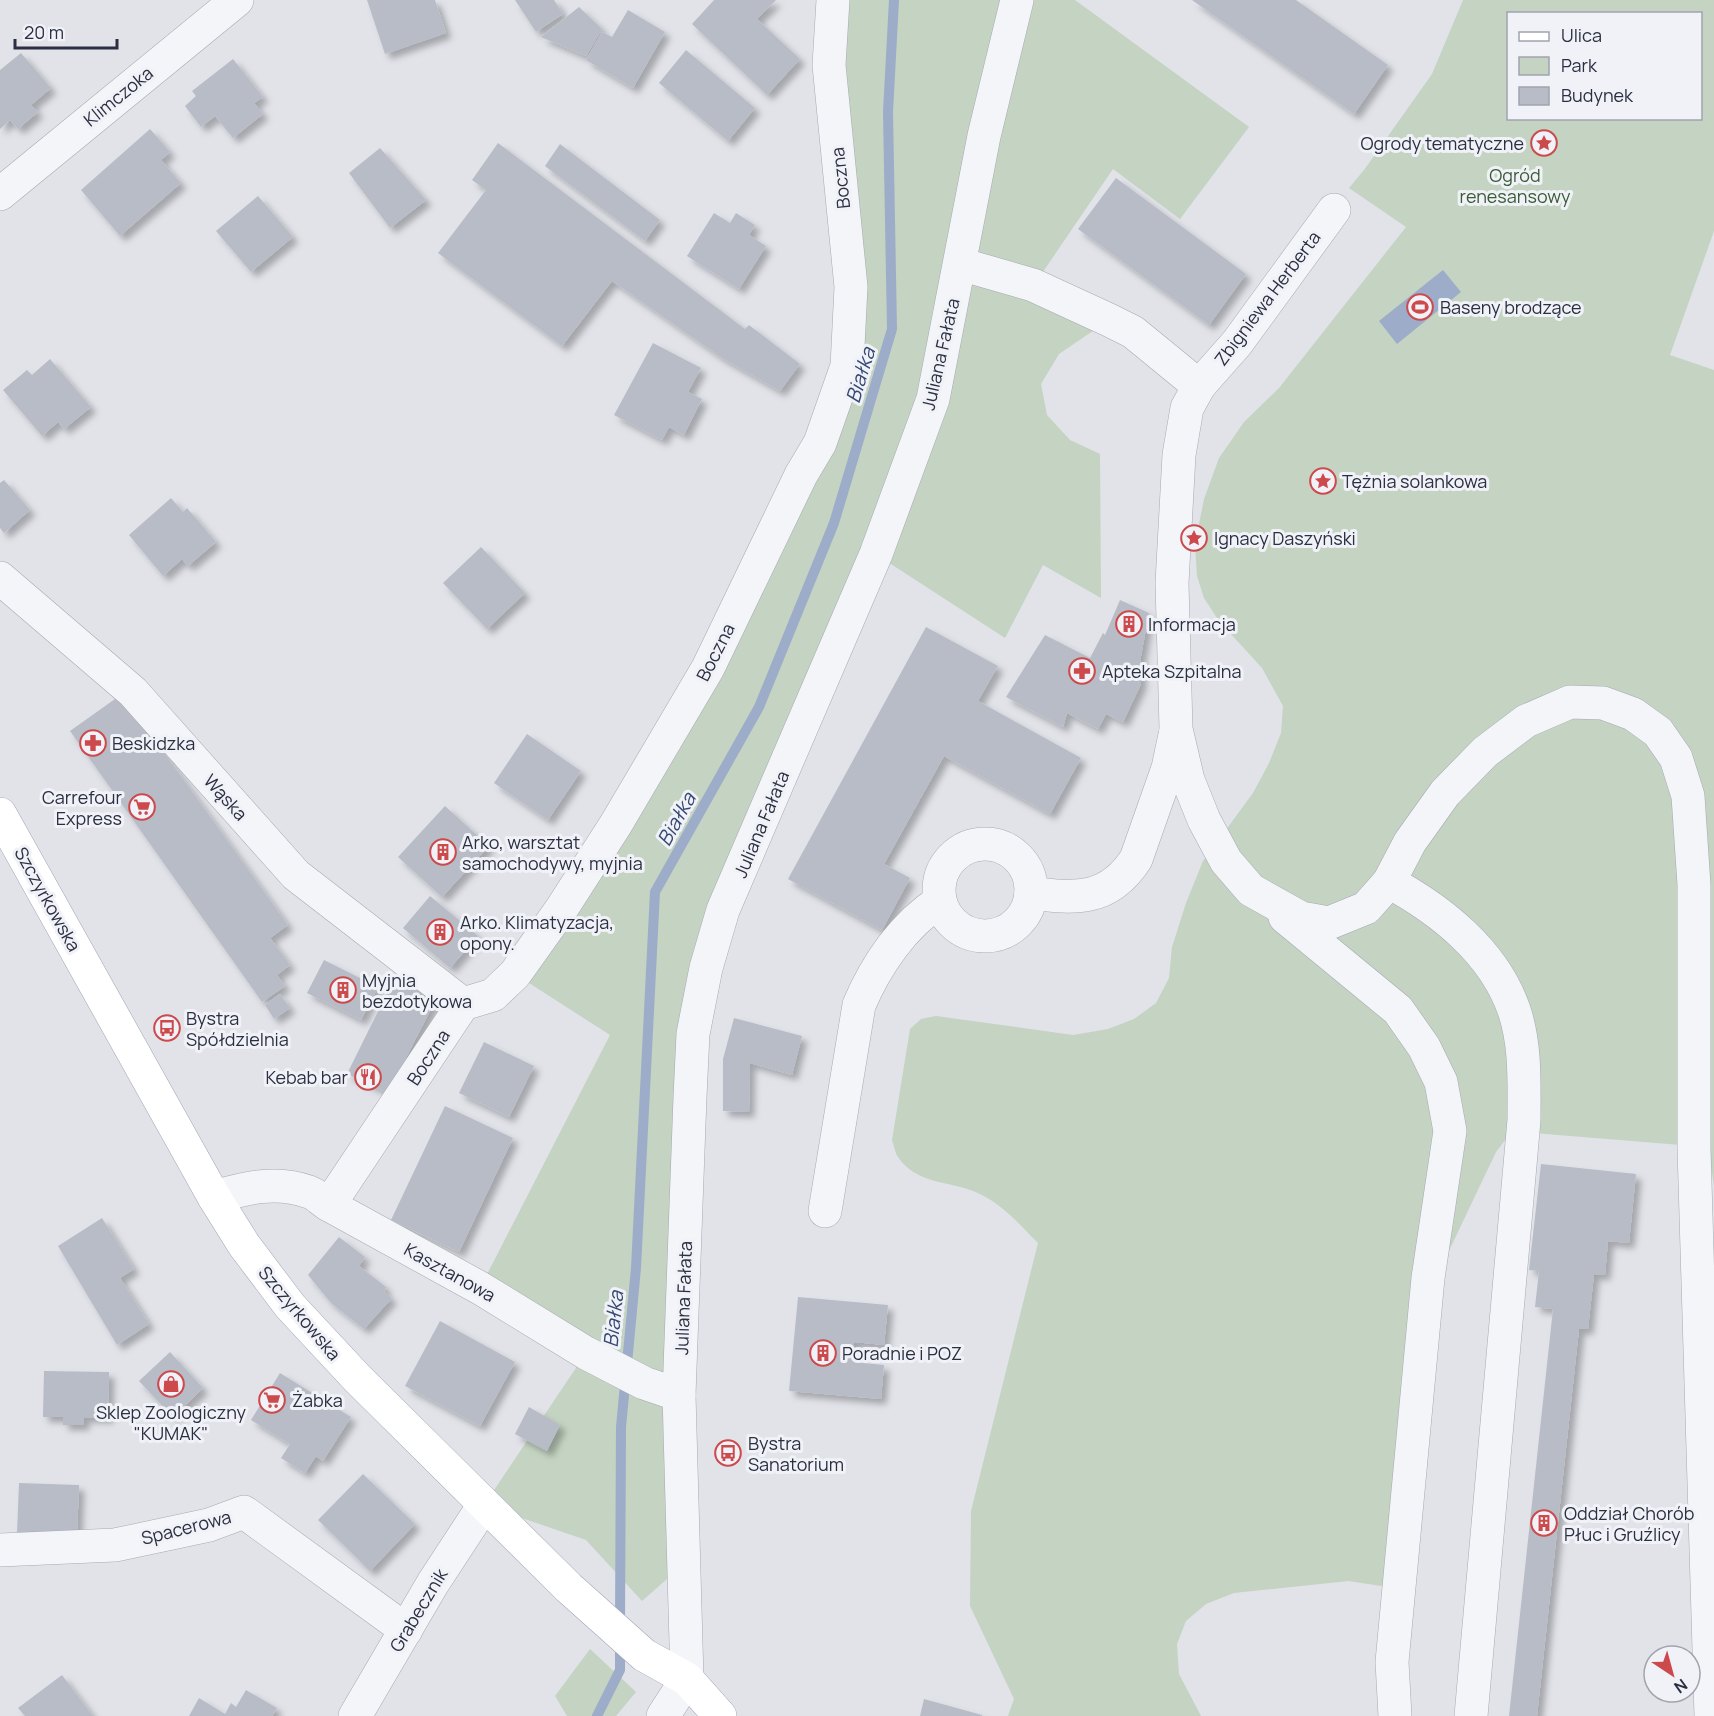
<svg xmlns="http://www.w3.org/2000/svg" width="1714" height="1716" viewBox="0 0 1714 1716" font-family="Manrope,sans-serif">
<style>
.green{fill:#c4d3c2;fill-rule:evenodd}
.water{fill:#9dacc9}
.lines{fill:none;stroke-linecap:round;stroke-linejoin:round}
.stream{stroke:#9dacc9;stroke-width:10}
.building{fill:#b8bcc6;filter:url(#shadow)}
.minor-casing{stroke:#a6a9b3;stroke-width:34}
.major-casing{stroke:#a1a6b5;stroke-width:34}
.minor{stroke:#f4f5f8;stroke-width:33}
.major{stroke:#fff;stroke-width:33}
.labels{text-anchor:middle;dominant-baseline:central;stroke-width:6;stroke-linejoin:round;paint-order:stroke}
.street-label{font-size:18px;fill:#2a2f41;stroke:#f1f2f7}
.poi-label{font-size:18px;fill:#2a2f41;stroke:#f1f2f7;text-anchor:start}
.park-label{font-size:18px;fill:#395c37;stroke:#f1f2f7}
.water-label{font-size:20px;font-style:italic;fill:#354974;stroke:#f1f2f7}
</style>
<defs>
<filter id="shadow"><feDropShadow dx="5.5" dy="5.5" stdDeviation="3" flood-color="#0004"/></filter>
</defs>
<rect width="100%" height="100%" fill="#e1e3e9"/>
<g class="green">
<path d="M833 0H1075L1249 127 1180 219 1113 169 1034 285 1109 320 1059 354 1041 384 1047 415 1070 440 1100 454 1101 598 1043 565 1005 638 877 555 706 968 684 1564 642 1601 586 1540 484 1505 586 1353 480 1288 610 1035 515 974 616 824 847 366Z"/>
<path d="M1463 0H1714V231L1670 355 1714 370V1186L1711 1166 1693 1146 1522 1132 1506 1139 1496 1152 1437 1276 1400 1589 1349 1581 1234 1593 1206 1604 1186 1621 1177 1644 1179 1674 1201 1716H1008L1014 1699 970 1606 971 1511 1038 1243C1019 1224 1000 1201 973 1191 948 1181 916 1184 898 1157 895 1153 894 1145 892 1140L910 1029 921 1019 936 1016 1073 1035 1108 1029 1134 1019 1156 1003 1169 978 1172 947 1186 903 1203 861 1253 793 1269 763 1281 733 1283 706 1262 668 1219 621 1204 598 1197 576 1195 544 1204 499 1219 458 1244 422 1279 388 1406 227 1349 188 1364 170 1432 74ZM1508 14H1700V118H1508Z"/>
<path d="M590 1649 636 1692 616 1716H567L555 1696Z"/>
</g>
<path class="water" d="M1443 270 1461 292 1397 344 1379 321Z"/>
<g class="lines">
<g class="stream">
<path d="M620 1625 621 1427 636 1268 655 892 759 707 834 523 892 329 888 112 894 0"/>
<path d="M597 1716 620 1670V1643"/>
</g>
</g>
<g class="building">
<path d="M367 0H435L446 33 385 54Z"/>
<path d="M515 0H554L563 14 536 32Z"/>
<path d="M714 0H776L757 19 800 59 767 95 692 24Z"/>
<path d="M1192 0H1296L1388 65 1354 114Z"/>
<path d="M579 7 602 29 586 56 541 37Z"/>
<path d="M628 10 665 32 633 88 586 60 602 32 612 37Z"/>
<path d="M686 50 755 108 728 141 659 83Z"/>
<path d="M21 53 51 88 31 105 38 112 18 129 10 120 0 129V70Z"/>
<path d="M233 59 263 97 254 103 263 114 233 138 215 116 201 127 185 106 196 96 192 91Z"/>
<path d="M150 129 170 152 161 160 181 183 120 236 81 190Z"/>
<path d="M498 143 745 329 749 325 800 364 780 391 722 358 612 281 562 346 438 253 486 190 472 180Z"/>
<path d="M560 144 660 220 645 241 545 166Z"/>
<path d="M380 148 426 200 390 228 349 173Z"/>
<path d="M1116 178 1246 274 1209 325 1078 229Z"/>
<path d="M258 196 293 237 251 272 216 231Z"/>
<path d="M714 213 730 223 736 213 755 225 749 235 766 246 739 289 687 256Z"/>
<path d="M653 343 701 368 688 392 702 399 684 435 669 427 662 440 614 415Z"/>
<path d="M50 359 91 407 64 429 58 422 42 436 3 390 27 370 32 375Z"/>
<path d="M4 480 30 510 4 533 0 528V483Z"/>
<path d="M171 498 183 512 187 508 216 542 188 566 182 559 163 576 129 535Z"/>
<path d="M481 547 525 593 487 629 443 583Z"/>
<path d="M1120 600 1149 613 1141 656V684L1123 722 1106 714 1098 729 1067 713 1063 727 1006 697 1045 635 1090 658 1103 633 1105 635Z"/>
<path d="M926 627 998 666 978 701 1081 758 1050 814 944 756 884 864 910 878 882 930 788 879Z"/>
<path d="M122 694 288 925 270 938 290 965 277 975 285 986 262 1002 70 731Z"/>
<path d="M527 734 581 771 548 820 494 783Z"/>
<path d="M445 806 489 846 442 897 398 857Z"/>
<path d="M430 896 478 936 450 968 403 928Z"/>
<path d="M324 960 378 987 361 1020 307 993Z"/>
<path d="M395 977 437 997 388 1093 347 1074Z"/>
<path d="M280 994 290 1008 274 1019 265 1005Z"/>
<path d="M734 1018 802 1036 792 1075 750 1063 749 1112 723 1111V1059Z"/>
<path d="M484 1042 534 1066 509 1117 459 1093Z"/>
<path d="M445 1106 513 1138 459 1252 391 1220Z"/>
<path d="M1541 1164 1636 1174 1629 1243 1608 1241 1605 1275 1594 1274 1588 1329H1579L1537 1716H1509L1553 1309 1535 1307 1539 1271 1529 1270Z"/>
<path d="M102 1218 134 1269 120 1278 149 1324 117 1345 58 1246Z"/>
<path d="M339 1237 365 1257 359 1266 386 1287 384 1292 392 1298 364 1329 331 1303 308 1275Z"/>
<path d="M798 1297 888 1305 884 1345 854 1342 853 1362 884 1365 881 1399 789 1391Z"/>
<path d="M440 1321 515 1362 480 1426 405 1386Z"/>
<path d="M170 1352 203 1388 173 1417 139 1381Z"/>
<path d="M44 1371 109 1372 108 1418 84 1417V1425H63V1417H43Z"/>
<path d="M280 1373 351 1417 323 1461 316 1456 305 1473 281 1458 290 1444 251 1420Z"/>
<path d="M529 1407 560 1425 547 1451 515 1434Z"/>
<path d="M363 1474 415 1524 370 1571 318 1520Z"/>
<path d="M19 1483 79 1485 77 1535 17 1533Z"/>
<path d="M62 1675 93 1716H25L18 1708Z"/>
<path d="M246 1690 277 1708 272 1716H189L199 1698 225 1714 231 1703 236 1707Z"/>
<path d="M924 1699 982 1715V1716H920Z"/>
</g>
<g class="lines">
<g class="minor-casing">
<g id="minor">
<path d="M0 194 237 0"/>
<path d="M960 264 1033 285 1109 320 1133 332 1199 386 1187 408 1179 455 1172 583 1176 729 1188 780 1204 820 1226 861 1251 890 1301 918 1329 923 1366 908 1389 882 1410 842 1445 793 1485 752 1526 721 1570 702 1603 703 1633 714 1658 732 1676 758 1688 796 1694 885V1149L1711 1716"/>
<path d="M1199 386 1237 343 1334 210"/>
<path d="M0 578 133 692 296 875 463 1004"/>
<circle cx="985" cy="890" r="46"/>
<path d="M1389 882C1441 910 1494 952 1514 1010 1526 1045 1524 1084 1524 1120L1471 1716"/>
<path d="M1031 893C1076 899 1109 901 1136 859L1168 768 1175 735"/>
<path d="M1285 917 1398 1010 1424 1047 1441 1082 1450 1131 1428 1278 1392 1662 1395 1716"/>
<path d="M214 1197C246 1188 276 1180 309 1192 316 1194 322 1201 329 1205L480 1288 586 1353 644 1383 679 1395"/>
<path d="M329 1205 463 1004 493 995 515 974 562 908 616 824 708 668 801 475 820 443 847 366 851 287 829 65 833 0"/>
<path d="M825 1211 859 1005C876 965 903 925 940 901"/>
<path d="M0 1550 115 1545 209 1525 244 1512 406 1630"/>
<path d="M355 1716 433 1583 484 1505"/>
<path d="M663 1716 687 1679 679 1395 690 1097 693 1034 706 968 723 910 876 554 933 399 984 136 1017 0"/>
</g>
</g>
<g class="major-casing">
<path id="major" d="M0 814 214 1197 244 1245 290 1306 357 1378 569 1588 644 1655 687 1679 720 1716"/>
</g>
<use href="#minor" class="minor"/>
<use href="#major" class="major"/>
</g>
<defs>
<g id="sight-ring" transform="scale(1.35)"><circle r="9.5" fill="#f1f2f7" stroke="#cc494c" stroke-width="1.5"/><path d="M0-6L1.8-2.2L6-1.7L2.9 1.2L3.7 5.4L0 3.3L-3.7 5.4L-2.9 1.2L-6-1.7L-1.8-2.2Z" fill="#cc494c"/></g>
<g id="stadium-ring" transform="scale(1.35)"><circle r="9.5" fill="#f1f2f7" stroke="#cc494c" stroke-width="1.5"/><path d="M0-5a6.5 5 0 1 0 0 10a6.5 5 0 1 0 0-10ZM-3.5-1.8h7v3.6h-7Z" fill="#cc494c"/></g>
<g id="building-ring" transform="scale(1.35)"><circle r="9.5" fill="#f1f2f7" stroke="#cc494c" stroke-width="1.5"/><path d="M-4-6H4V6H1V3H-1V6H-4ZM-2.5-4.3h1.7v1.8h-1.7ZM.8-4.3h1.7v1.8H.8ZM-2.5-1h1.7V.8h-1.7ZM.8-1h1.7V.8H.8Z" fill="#cc494c"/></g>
<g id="pharmacy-ring" transform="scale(1.35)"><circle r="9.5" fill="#f1f2f7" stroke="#cc494c" stroke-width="1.5"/><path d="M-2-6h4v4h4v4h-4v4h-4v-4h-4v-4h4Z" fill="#cc494c"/></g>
<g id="supermarket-ring" transform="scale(1.35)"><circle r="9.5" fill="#f1f2f7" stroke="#cc494c" stroke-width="1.5"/><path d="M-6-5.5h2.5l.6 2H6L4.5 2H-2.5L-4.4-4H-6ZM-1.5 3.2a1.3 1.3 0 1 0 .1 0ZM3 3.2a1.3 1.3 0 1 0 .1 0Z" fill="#cc494c"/></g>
<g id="bus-ring" transform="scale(1.35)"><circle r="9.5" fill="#f1f2f7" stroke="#cc494c" stroke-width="1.5"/><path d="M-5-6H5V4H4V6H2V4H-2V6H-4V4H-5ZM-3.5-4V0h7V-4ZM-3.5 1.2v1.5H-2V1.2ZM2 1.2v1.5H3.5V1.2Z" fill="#cc494c"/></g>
<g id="restaurant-ring" transform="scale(1.35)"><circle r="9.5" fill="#f1f2f7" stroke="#cc494c" stroke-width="1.5"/><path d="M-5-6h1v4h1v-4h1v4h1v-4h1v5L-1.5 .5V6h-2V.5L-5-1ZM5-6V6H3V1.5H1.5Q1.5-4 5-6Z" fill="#cc494c"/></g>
<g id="shop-ring" transform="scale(1.35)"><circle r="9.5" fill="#f1f2f7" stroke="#cc494c" stroke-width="1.5"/><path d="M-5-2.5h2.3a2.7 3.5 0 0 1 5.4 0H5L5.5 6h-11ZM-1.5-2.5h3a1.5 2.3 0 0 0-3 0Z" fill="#cc494c"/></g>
</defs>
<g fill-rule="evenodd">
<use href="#sight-ring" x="1544" y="143"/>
<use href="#stadium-ring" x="1420" y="307"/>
<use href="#sight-ring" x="1323" y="481"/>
<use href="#sight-ring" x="1194" y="538"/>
<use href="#building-ring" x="1129" y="624"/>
<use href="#pharmacy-ring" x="1082" y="671"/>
<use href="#pharmacy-ring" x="93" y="743"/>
<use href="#supermarket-ring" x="142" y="807"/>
<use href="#building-ring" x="443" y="852"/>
<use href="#building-ring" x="440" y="932"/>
<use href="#building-ring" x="343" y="990"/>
<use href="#bus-ring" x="167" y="1028"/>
<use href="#restaurant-ring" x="368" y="1077"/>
<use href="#building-ring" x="823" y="1353"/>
<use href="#shop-ring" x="171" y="1384"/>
<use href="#supermarket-ring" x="272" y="1400"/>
<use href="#bus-ring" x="728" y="1453"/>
<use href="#building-ring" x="1544" y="1523"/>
</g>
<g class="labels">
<g class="street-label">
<text transform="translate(118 96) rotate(-39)">Klimczoka</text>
<text transform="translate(840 178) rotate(-96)">Boczna</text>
<text transform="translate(1267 298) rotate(-53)">Zbigniewa Herberta</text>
<text transform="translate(940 354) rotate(-77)">Juliana Fałata</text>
<text transform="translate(715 652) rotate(-63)">Boczna</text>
<text transform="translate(226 797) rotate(48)">Wąska</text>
<text transform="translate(761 824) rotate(-67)">Juliana Fałata</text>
<text transform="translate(48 899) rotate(61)">Szczyrkowska</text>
<text transform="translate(428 1057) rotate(-57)">Boczna</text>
<text transform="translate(450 1272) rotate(29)">Kasztanowa</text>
<text transform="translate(683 1298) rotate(-88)">Juliana Fałata</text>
<text transform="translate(300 1313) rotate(50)">Szczyrkowska</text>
<text transform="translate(186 1527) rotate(-14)">Spacerowa</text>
<text transform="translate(418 1610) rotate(-59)">Grabecznik</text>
</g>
<g class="poi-label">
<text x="1524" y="143" text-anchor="end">Ogrody tematyczne</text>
<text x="1440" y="307">Baseny brodzące</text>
<text x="1342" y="481">Tężnia solankowa</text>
<text x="1214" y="538">Ignacy Daszyński</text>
<text x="1148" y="624">Informacja</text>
<text x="1102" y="671">Apteka Szpitalna</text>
<text x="112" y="743">Beskidzka</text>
<text x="122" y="797" text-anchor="end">Carrefour<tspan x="122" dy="21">Express</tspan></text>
<text x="462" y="842">Arko, warsztat<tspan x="462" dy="21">samochodywy, myjnia</tspan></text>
<text x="460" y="922">Arko. Klimatyzacja,<tspan x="460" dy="21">opony.</tspan></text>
<text x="362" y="980">Myjnia<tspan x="362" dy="21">bezdotykowa</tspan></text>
<text x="186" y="1018">Bystra<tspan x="186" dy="21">Spółdzielnia</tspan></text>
<text x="348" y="1077" text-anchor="end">Kebab bar</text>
<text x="842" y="1353">Poradnie i POZ</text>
<text x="292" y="1400">Żabka</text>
<text x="171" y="1412" text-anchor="middle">Sklep Zoologiczny<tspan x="171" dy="21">"KUMAK"</tspan></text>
<text x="748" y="1443">Bystra<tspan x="748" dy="21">Sanatorium</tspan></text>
<text x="1564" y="1513">Oddział Chorób<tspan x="1564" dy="21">Płuc i Gruźlicy</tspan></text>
</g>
<g class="park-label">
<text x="1515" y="175">Ogród<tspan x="1515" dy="21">renesansowy</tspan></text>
</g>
<g class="water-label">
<text transform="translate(860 375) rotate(-73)">Białka</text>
<text transform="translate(676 819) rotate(-61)">Białka</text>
<text transform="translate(613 1319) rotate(-84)">Białka</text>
</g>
</g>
<rect x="1507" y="12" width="195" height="108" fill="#f1f2f7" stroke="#a1a4ae" stroke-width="1.5"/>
<rect x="1519" y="32" width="30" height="9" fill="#ffffff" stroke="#a1a4ae" stroke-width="1.5"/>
<text x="1561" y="42" font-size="18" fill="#2a2f41">Ulica</text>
<rect x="1519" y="57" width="30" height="18" fill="#c4d3c2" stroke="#a1a4ae" stroke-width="1.5"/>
<text x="1561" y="72" font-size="18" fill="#2a2f41">Park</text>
<rect x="1519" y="87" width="30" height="18" fill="#b8bcc6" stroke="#a1a4ae" stroke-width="1.5"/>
<text x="1561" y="102" font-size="18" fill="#2a2f41">Budynek</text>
<g transform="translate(1672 1674) rotate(144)"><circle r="28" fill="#f1f2f7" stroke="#a1a4ae" stroke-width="1.5"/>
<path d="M0-4.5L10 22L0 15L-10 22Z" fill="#cc494c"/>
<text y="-9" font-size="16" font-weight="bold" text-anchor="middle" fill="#2a2f41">N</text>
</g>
<path d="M15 39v9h102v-9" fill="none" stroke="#2a2f41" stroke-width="3"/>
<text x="24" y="39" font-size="18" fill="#2a2f41" stroke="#f1f2f7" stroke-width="4.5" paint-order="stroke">20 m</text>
</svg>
